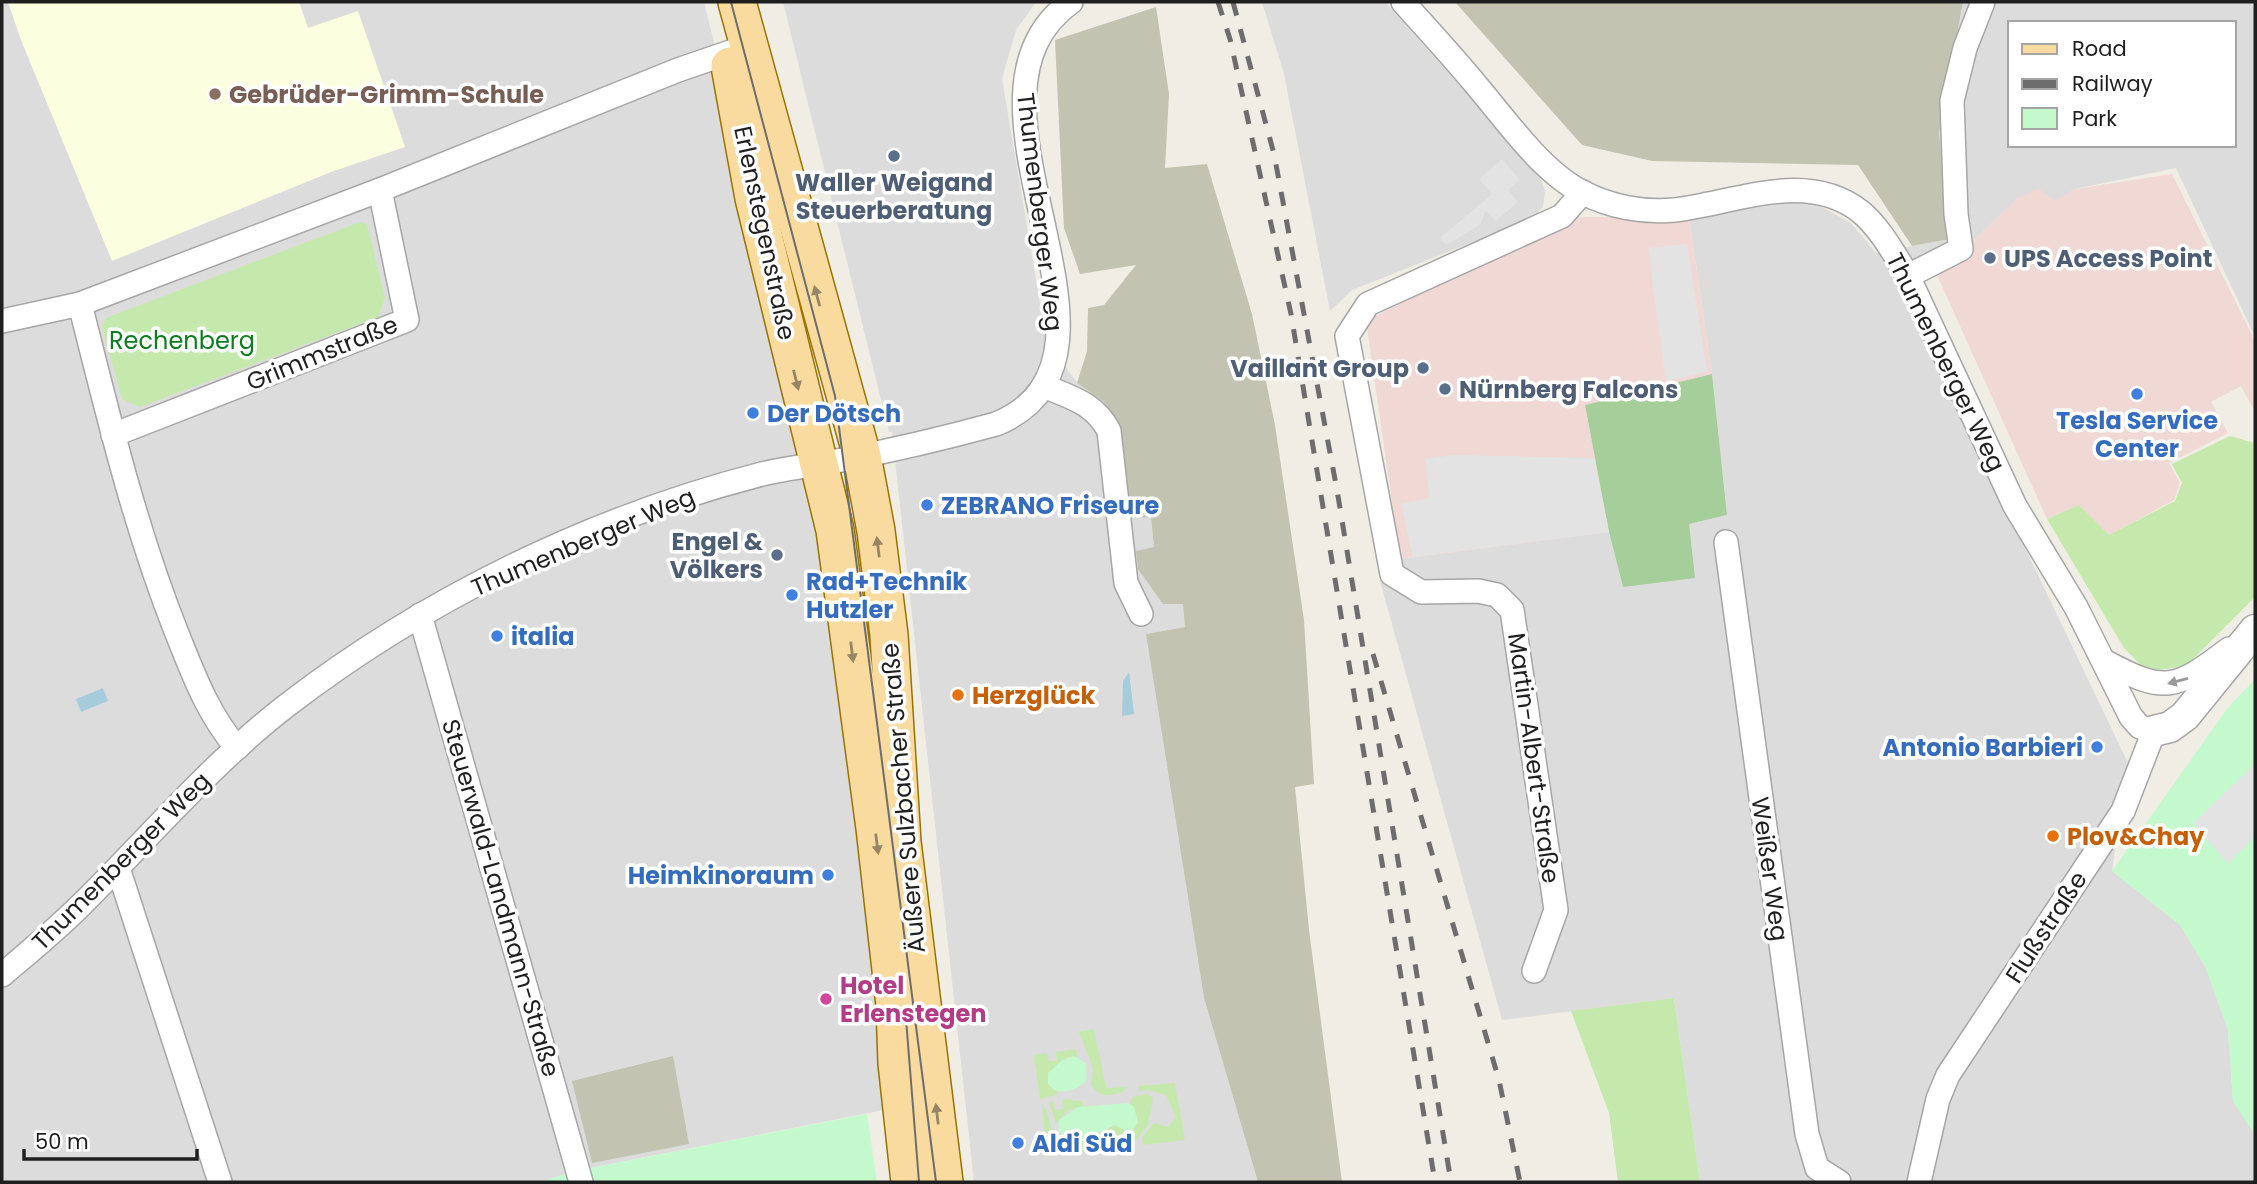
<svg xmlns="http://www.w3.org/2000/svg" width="2257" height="1184" viewBox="0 0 2257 1184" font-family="Poppins,sans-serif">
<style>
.residential{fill:#dddcdc;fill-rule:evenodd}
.commercial{fill:#f0d8d5}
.education{fill:#fcffdf}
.construction{fill:#c2c4b1}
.grass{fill:#c5e9ac}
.forest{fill:#a5ce9b}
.park{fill:#c3f9cc}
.parking{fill:#e3e3e3}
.water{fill:#a6ccdc}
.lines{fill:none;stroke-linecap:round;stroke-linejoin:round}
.minor-casing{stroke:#a6a6a6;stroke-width:26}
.tertiary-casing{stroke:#a6a6a6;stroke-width:33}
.primary-casing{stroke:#987302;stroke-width:40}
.minor{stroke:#fff;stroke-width:23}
.tertiary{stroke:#fff;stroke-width:30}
.primary{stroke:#fadb9f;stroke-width:37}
.tram{stroke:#6d6d6d;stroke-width:2}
.rail{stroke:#6d6d6d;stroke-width:5;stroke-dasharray:14 14;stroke-linecap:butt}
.oneway{fill:#978665}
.oneway2{fill:#9a9a9a}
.education-dot{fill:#8d6e63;stroke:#fff;stroke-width:2.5}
.service-dot{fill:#5c6f8a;stroke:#fff;stroke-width:2.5}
.shop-dot{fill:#3f7fe0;stroke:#fff;stroke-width:2.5}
.food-dot{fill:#e8710a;stroke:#fff;stroke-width:2.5}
.hotel-dot{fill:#d1479c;stroke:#fff;stroke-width:2.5}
.labels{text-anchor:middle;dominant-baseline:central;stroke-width:7;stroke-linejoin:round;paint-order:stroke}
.education-label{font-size:24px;font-weight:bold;fill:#785e54;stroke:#fff;text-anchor:start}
.service-label{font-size:24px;font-weight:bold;fill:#4e5e75;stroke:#fff;text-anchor:start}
.street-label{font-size:24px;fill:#1f1f1f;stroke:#fff}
.park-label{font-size:24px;fill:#0d7d20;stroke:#fff}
.shop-label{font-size:24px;font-weight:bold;fill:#366cbe;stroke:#fff;text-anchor:start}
.food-label{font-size:24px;font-weight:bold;fill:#c56008;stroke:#fff;text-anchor:start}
.hotel-label{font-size:24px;font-weight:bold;fill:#b23c85;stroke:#fff;text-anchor:start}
</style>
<rect width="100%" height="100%" fill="#f0ede5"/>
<g class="residential">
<path d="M2 2H704L722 75 809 481 894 1108 575 1171 541 1182H2Z"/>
<path d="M783 2H1036L1016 30 1002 79 1046 339 1077 383 1103 401 1119 421 1131 517H1151L1154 547 1183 603 1186 627 1146 634 1204 998 1258 1182H974L892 432H889Z"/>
<path d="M1262 2H1385L1539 174 1545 191 1543 207 1531 219 1352 290 1330 311 1284 74Z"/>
<path d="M1963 2H2251L2255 10V337L2176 168 2075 189 2055 201 2019 197 1937 275 1896 278 2128 763 2112 871 2180 925 2206 968 2228 1030 2233 1101 2255 1135V1182H1700L1674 998 1502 1020 1380 581 1400 559 1609 532 1623 587 1689 524 1727 515 1712 374 1689 217 1809 200 1851 223 1876 253 1950 239 1939 133ZM2010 23H2234V145H2010Z"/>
</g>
<g class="commercial">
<path d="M2172 174 2255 341V412L2241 386 2211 402 2228 433 2169 463 2180 483 2174 500 2108 536 2079 505 2047 519 1937 275 2019 197 2038 189 2055 200 2075 189Z"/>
<path d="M1572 217H1689L1712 374 1585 405 1609 532 1400 559 1366 321Z"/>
</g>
<path class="education" d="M8 2H299L308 28 358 11 405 147 331 172 112 261 21 40Z"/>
<g class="construction">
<path d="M1455 2H1963L1939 133 1950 239 1912 246 1858 165 1652 161 1582 145Z"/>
<path d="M1156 7 1169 94 1165 168 1207 164 1252 314 1275 425 1304 620 1314 784 1295 787 1309 930 1342 1182H1258L1204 998 1146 634 1185 627 1183 604H1163L1138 569 1136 551 1154 547 1151 517 1131 518 1118 421 1103 401 1077 383 1087 351 1088 308 1104 305 1136 265 1080 274 1064 228 1055 40Z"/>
<path d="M673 1056 689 1144 592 1163 572 1081Z"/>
</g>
<g class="grass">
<path d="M360 222 367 224 385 298 378 317 140 407 122 399 102 326 106 318Z"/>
<path d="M2230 436 2255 443V597L2186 666 2158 670 2141 665 2124 648 2047 519 2079 505 2109 535 2175 501 2182 483 2172 464Z"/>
<path d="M1674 998 1700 1182H1618L1609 1113 1571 1011Z"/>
<path d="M1094 1029 1106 1088 1126 1087 1124 1091C1111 1097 1100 1098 1091 1085L1093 1068 1079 1032Z"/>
<path d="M1076 1049 1078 1057H1067L1048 1073V1084L1058 1092 1056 1095 1040 1099 1034 1055 1047 1053 1049 1061H1057L1056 1052Z"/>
<path d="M1175 1083 1185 1140 1143 1145 1142 1137 1154 1123 1168 1127 1176 1117 1166 1095 1148 1090 1140 1091 1137 1086Z"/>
<path d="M1147 1094 1153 1098 1148 1125 1131 1146 1065 1155 1057 1141 1060 1134 1075 1143 1114 1126 1138 1122 1130 1102 1134 1096Z"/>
<path d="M1062 1099 1081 1101 1084 1106 1068 1110 1056 1123 1049 1103 1053 1100 1055 1110 1064 1109Z"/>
<path d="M1042 1104C1052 1117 1051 1136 1057 1150L1055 1155 1047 1157Z"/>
</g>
<path class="forest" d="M1712 374 1727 515 1689 524 1695 578 1623 587 1609 532 1585 405Z"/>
<g class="park">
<path d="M2255 679V1135L2233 1101 2228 1030 2206 968 2180 925 2112 871 2227 709Z"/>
<path d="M1074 1056 1086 1063 1087 1079C1080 1089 1066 1094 1054 1090L1048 1084V1073L1062 1060Z"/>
<path d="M1128 1103 1134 1107 1138 1122 1133 1130 1127 1131 1115 1125 1075 1143 1058 1131 1059 1120 1078 1107Z"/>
<path d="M867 1114 877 1182H541L575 1171Z"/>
</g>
<g class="parking">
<path d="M1502 159 1520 180 1508 190 1518 202 1496 221 1486 211 1480 225 1446 245 1440 238 1492 194 1479 179Z"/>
<path d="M1687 244 1707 372 1666 381 1648 248Z"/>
<path d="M1453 455 1594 458 1609 532 1413 557 1401 504 1429 498 1425 459Z"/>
<path d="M2255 764V836L2228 864 2193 823Z"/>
</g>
<g class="water">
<path d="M1129 672 1134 714 1122 716 1123 681Z"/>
<path d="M103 688 108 701 81 712 76 699Z"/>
</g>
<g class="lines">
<g class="minor-casing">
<g id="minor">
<path d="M1403 2C1428 30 1453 57 1477 86 1506 120 1542 172 1582 192 1610 207 1644 213 1675 210 1735 203 1806 169 1861 212 1881 229 1894 254 1908 276L2015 506 2076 607 2131 717 2140 727 2154 731 2123 811 1948 1075 1938 1099 1919 1182"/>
<path d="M1908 276 1961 249 1956 214 1952 101 1965 48 1983 2"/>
<path d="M80 304C108 415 134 525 176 631 193 673 207 713 237 748"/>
<path d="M2 321 80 304 380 190 678 70 745 47"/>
<path d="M1046 387C1073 398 1095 404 1109 431L1126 583 1141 614"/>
<path d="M113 435 407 320 380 190"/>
<path d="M1726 542 1807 1134 1817 1168 1839 1182"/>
<path d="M420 615 581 1182"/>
<path d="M2104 661C2165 694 2175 690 2229 649"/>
<path d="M118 868 220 1182"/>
<path d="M1534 971 1556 910 1512 610 1497 595 1478 591 1421 592 1392 574 1347 336 1368 304 1562 216 1583 192"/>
<path d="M2 975C29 952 56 930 81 905 149 838 210 765 286 706 425 599 591 518 762 474 788 468 815 465 842 460 894 450 945 438 996 424 1159 357 934 99 1071 2"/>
</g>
</g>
<g class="tertiary-casing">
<path id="tertiary" d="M2154 731 2170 727 2185 716 2255 630"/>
</g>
<g class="primary-casing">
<g id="primary">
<path d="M737 2 862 456 876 531 889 635 902 842 944 1182"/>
<path d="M730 66 754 198 835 530 875 828 895 1005 897 1063 910 1182"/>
</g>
</g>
<use href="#minor" class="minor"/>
<use href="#tertiary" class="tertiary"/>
<use href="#primary" class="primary"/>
<g class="tram">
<path d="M731 2 835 396 936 1182"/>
<path d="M906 1019 919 1182"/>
</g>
<g class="rail">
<path d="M1218 2 1230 39 1291 314 1435 1182"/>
<path d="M1233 2 1274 154 1337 490 1451 1182"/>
<path d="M1373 654 1499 1080 1520 1182"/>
</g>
</g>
<defs><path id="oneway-solid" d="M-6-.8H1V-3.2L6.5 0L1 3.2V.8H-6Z" transform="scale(1.75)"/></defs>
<g class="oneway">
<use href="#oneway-solid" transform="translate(817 296) rotate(-105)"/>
<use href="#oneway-solid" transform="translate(796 380) rotate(76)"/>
<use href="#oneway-solid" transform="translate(878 547) rotate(-97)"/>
<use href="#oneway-solid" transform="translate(852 652) rotate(83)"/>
<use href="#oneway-solid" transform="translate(877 844) rotate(83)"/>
<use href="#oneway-solid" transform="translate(937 1114) rotate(-97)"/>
</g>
<use class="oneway2" href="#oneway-solid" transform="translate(2178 681) rotate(165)"/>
<circle class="education-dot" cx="215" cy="94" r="7"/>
<g class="service-dot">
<circle cx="894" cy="156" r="7"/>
<circle cx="1990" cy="258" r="7"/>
<circle cx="1423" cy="368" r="7"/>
<circle cx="1445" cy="389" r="7"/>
<circle cx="777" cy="555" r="7"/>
</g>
<g class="shop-dot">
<circle cx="2137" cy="394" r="7"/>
<circle cx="753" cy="413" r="7"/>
<circle cx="927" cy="505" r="7"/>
<circle cx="792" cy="595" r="7"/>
<circle cx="497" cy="636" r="7"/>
<circle cx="2097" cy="747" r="7"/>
<circle cx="828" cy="875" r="7"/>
<circle cx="1018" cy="1143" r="7"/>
</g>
<g class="food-dot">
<circle cx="958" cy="695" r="7"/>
<circle cx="2053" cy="836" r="7"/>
</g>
<circle class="hotel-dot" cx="826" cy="999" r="7"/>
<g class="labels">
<g class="education-label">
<text x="229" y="94">Gebrüder-Grimm-Schule</text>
</g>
<g class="service-label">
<text x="894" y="182" text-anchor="middle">Waller Weigand<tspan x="894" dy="28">Steuerberatung</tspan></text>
<text x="2004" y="258">UPS Access Point</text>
<text x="1409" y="368" text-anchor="end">Vaillant Group</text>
<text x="1459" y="389">Nürnberg Falcons</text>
<text x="763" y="541" text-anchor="end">Engel &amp;<tspan x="763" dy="28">Völkers</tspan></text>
</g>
<g class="street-label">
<text transform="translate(1040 212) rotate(83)">Thumenberger Weg</text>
<text transform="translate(765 233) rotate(78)">Erlenstegenstraße</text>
<text transform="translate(322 353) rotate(-22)">Grimmstraße</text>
<text transform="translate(1946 362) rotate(64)">Thumenberger Weg</text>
<text transform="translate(583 542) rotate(-23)">Thumenberger Weg</text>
<text transform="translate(1534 758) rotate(82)">Martin-Albert-Straße</text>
<text transform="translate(903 798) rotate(-95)">Äußere Sulzbacher Straße</text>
<text transform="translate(121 861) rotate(-45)">Thumenberger Weg</text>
<text transform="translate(1770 869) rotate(82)">Weißer Weg</text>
<text transform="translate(501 898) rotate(74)">Steuerwald-Landmann-Straße</text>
<text transform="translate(2046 927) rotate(-57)">Flußstraße</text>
</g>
<g class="park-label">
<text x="182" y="340">Rechenberg</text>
</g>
<g class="shop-label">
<text x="767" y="413">Der Dötsch</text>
<text x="2137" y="420" text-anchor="middle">Tesla Service<tspan x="2137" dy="28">Center</tspan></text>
<text x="941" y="505">ZEBRANO Friseure</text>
<text x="806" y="581">Rad+Technik<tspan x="806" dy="28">Hutzler</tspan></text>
<text x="511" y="636">italia</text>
<text x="2083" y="747" text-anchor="end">Antonio Barbieri</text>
<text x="814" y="875" text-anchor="end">Heimkinoraum</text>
<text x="1032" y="1143">Aldi Süd</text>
</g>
<g class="food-label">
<text x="972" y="695">Herzglück</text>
<text x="2067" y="836">Plov&amp;Chay</text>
</g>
<g class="hotel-label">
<text x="840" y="985">Hotel<tspan x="840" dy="28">Erlenstegen</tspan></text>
</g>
</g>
<rect width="2257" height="1184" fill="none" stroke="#1f1f1f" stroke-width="7"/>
<rect x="2008" y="21" width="228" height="126" fill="#ffffff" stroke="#a5a5a5" stroke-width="2"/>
<rect x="2022" y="44" width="35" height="10" fill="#fadb9f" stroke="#a5a5a5" stroke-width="2"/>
<text x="2072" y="56" font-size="21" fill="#1f1f1f">Road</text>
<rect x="2022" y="79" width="35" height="10" fill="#6d6d6d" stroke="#a5a5a5" stroke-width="2"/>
<text x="2072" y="91" font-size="21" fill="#1f1f1f">Railway</text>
<rect x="2022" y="108" width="35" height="21" fill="#c3f9cc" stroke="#a5a5a5" stroke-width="2"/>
<text x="2072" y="126" font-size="21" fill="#1f1f1f">Park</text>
<path d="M24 1149v10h173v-10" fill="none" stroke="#1f1f1f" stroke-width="3.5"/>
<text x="35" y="1149" font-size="21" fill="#1f1f1f" stroke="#ffffff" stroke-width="5" paint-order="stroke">50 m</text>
</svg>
